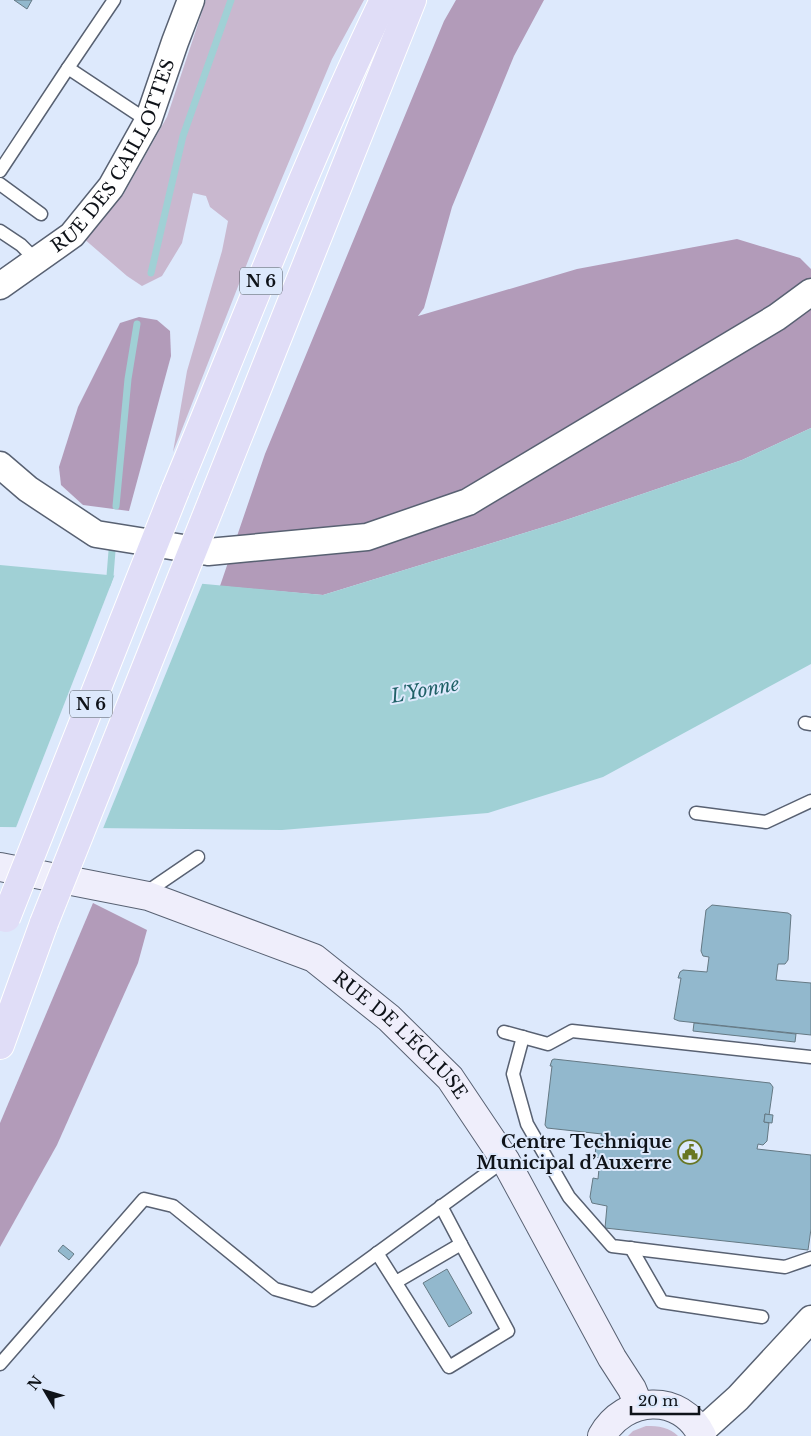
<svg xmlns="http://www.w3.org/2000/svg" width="811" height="1436" viewBox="0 0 811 1436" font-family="'Libre Baskerville',serif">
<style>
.green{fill:#c9b8cf}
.forest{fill:#b29bb9}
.water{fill:#a0d0d5}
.pier{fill:#dde9fc}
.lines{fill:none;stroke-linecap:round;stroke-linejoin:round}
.stream{stroke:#a0d0d5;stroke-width:7}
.building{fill:#92b8cd;stroke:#657984}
.lane-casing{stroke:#586172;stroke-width:15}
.street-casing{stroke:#586172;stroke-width:29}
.secondary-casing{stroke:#586172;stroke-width:30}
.primary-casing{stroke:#fff;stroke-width:30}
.lane{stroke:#fff;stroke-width:12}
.street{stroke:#fff;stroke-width:26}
.secondary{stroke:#efeefb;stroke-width:28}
.primary{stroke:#e0ddf7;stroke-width:28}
.primary-bridge-casing{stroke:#fff;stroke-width:30;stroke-linecap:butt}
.primary-bridge{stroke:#e0ddf7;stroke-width:28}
.labels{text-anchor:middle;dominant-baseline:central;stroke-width:4;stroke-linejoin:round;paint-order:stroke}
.shield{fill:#dde9fc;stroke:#4d535d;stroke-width:1}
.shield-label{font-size:16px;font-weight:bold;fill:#0f1319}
.street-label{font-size:18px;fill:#0f1319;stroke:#dde9fc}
.poi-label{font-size:18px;font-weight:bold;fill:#0f1319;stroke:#dde9fc;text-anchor:end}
.water-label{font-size:19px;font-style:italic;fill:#1f6066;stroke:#dde9fc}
</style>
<rect width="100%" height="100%" fill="#dde9fc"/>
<g class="green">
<path d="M206 0H364L332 59 259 233 173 452 187 371 222 251 228 221 210 207 206 196 193 193 182 243 162 276 142 286 127 276 83 238 123 195 167 117Z"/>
<path d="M646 1426C659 1426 669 1427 678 1436H628L633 1431Z"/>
</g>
<g class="forest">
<path d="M456 0H544L514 56 452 207 424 308 418 316 577 269 737 239 800 258 811 269V428L742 460 560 522 323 595 220 586 265 454 444 21Z"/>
<path d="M139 317 157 320 170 331 171 356 129 511 83 505 61 485 59 467 78 407 120 323Z"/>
<path d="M93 903 147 930 138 963 57 1145 0 1247V1123Z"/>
</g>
<path class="water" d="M811 428V664L603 777 488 813 282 830 0 827V565L323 595 560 522 742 460Z"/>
<path class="pier" d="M115 574 203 582 102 831 15 830Z"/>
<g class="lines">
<g class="stream">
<path d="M151 273 183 136 231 0"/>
<path d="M116 506 128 379 137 324"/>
<path d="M107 585 110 576 112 551"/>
</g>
</g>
<g class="building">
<path d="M14 0H32L27 9Z"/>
<path d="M712 905 788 913 791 915 788 960 785 964H778L776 980 811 983V1035L679 1021 674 1019 681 978H678L680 972 683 970 707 972 709 957 703 956 701 951 706 910Z"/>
<path d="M694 1023 796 1034 795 1042 693 1031Z"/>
<path d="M554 1059 770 1083 773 1087 769 1115 765 1114 764 1122 769 1123 767 1141 763 1145 758 1144 757 1149 811 1155V1229L808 1250 605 1228 607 1206 592 1203 590 1197 593 1178 598 1179 600 1158 595 1157 596 1144 602 1134 547 1128 545 1125 552 1066H550L552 1060Z"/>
<path d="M765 1114 773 1115 772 1123 764 1122Z"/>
<path d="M63 1245 74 1254 69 1260 58 1251Z"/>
<path d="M447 1269 472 1313 449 1327 423 1283Z"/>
</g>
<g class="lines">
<g class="lane-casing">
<g id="lane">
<path d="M68 68 114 0"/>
<path d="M0 171 68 68 148 121"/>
<path d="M0 184 41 214"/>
<path d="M0 231 21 245 36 260"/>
<path d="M805 723 811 724"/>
<path d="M696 813 766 822 811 801"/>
<path d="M148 896 154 887 198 857"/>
<path d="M504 1032 548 1044 572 1031 811 1057"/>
<path d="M523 1037 513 1074 527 1124 569 1197 612 1246 785 1267 811 1258"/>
<path d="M441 1206 461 1244"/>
<path d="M631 1248 662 1302 762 1317"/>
<path d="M377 1253 449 1367 508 1331 461 1244 396 1282"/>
<path d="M0 1364 144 1199 173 1206 275 1289 313 1300 505 1160"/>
</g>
</g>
<g class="street-casing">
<g id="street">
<path id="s1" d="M0 286 72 235 111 187 148 121 175 42 191 0"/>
<path d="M0 465 28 489 96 534 208 552 367 537 468 502 777 317 811 292"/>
<path d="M698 1429 707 1426 738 1398 811 1319"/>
</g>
</g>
<g class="secondary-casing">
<g id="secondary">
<path id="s2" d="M0 867 148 896 314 958 389 1018 450 1078 505 1160 612 1358 632 1389 639 1406"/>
<path d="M602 1436C624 1396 681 1392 702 1436"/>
</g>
</g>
<g class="primary-casing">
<g id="primary">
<path d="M175 491C243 327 307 160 384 0"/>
<path d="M214 497 412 0"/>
<path d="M0 1045 44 923"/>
</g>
</g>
<use href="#lane" class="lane"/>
<use href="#street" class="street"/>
<use href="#secondary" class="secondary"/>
<use href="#primary" class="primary"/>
<g class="primary-bridge-casing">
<g id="primary-bridge">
<path d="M6 918 175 491"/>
<path d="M44 923 214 497"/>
</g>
</g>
<use href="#primary-bridge" class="primary-bridge"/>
</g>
<defs>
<g id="civic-ring" transform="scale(1.25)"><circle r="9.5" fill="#dde9fc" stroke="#687623" stroke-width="1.5"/><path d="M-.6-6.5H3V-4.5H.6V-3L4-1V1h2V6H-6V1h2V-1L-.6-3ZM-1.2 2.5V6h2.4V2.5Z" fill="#687623"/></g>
</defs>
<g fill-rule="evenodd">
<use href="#civic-ring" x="690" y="1152"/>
</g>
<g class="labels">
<g class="shield">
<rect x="240" y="267.5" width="42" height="27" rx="4"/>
<rect x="70" y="690.5" width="42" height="27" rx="4"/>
</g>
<g class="shield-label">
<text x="261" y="281">N 6</text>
<text x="91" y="704">N 6</text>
</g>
<g class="street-label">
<text stroke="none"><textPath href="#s1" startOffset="178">RUE DES CAILLOTTES</textPath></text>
<text stroke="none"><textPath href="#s2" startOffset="444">RUE DE L'ÉCLUSE</textPath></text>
</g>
<g class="poi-label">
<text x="672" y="1142">Centre Technique<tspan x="672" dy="21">Municipal d’Auxerre</tspan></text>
</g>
<g class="water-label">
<text transform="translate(425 690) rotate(-11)">L'Yonne</text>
</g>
</g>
<g transform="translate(45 1391) rotate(308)" stroke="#dde9fc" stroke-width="4" paint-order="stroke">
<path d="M0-4L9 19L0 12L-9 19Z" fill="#0f1319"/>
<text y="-8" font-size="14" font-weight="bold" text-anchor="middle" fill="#0f1319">N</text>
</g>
<path d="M631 1406v8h68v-8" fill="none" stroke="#0f1319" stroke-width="2.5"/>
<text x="638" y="1406" font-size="15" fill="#0f1319" stroke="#dde9fc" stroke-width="4" paint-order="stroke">20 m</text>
</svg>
